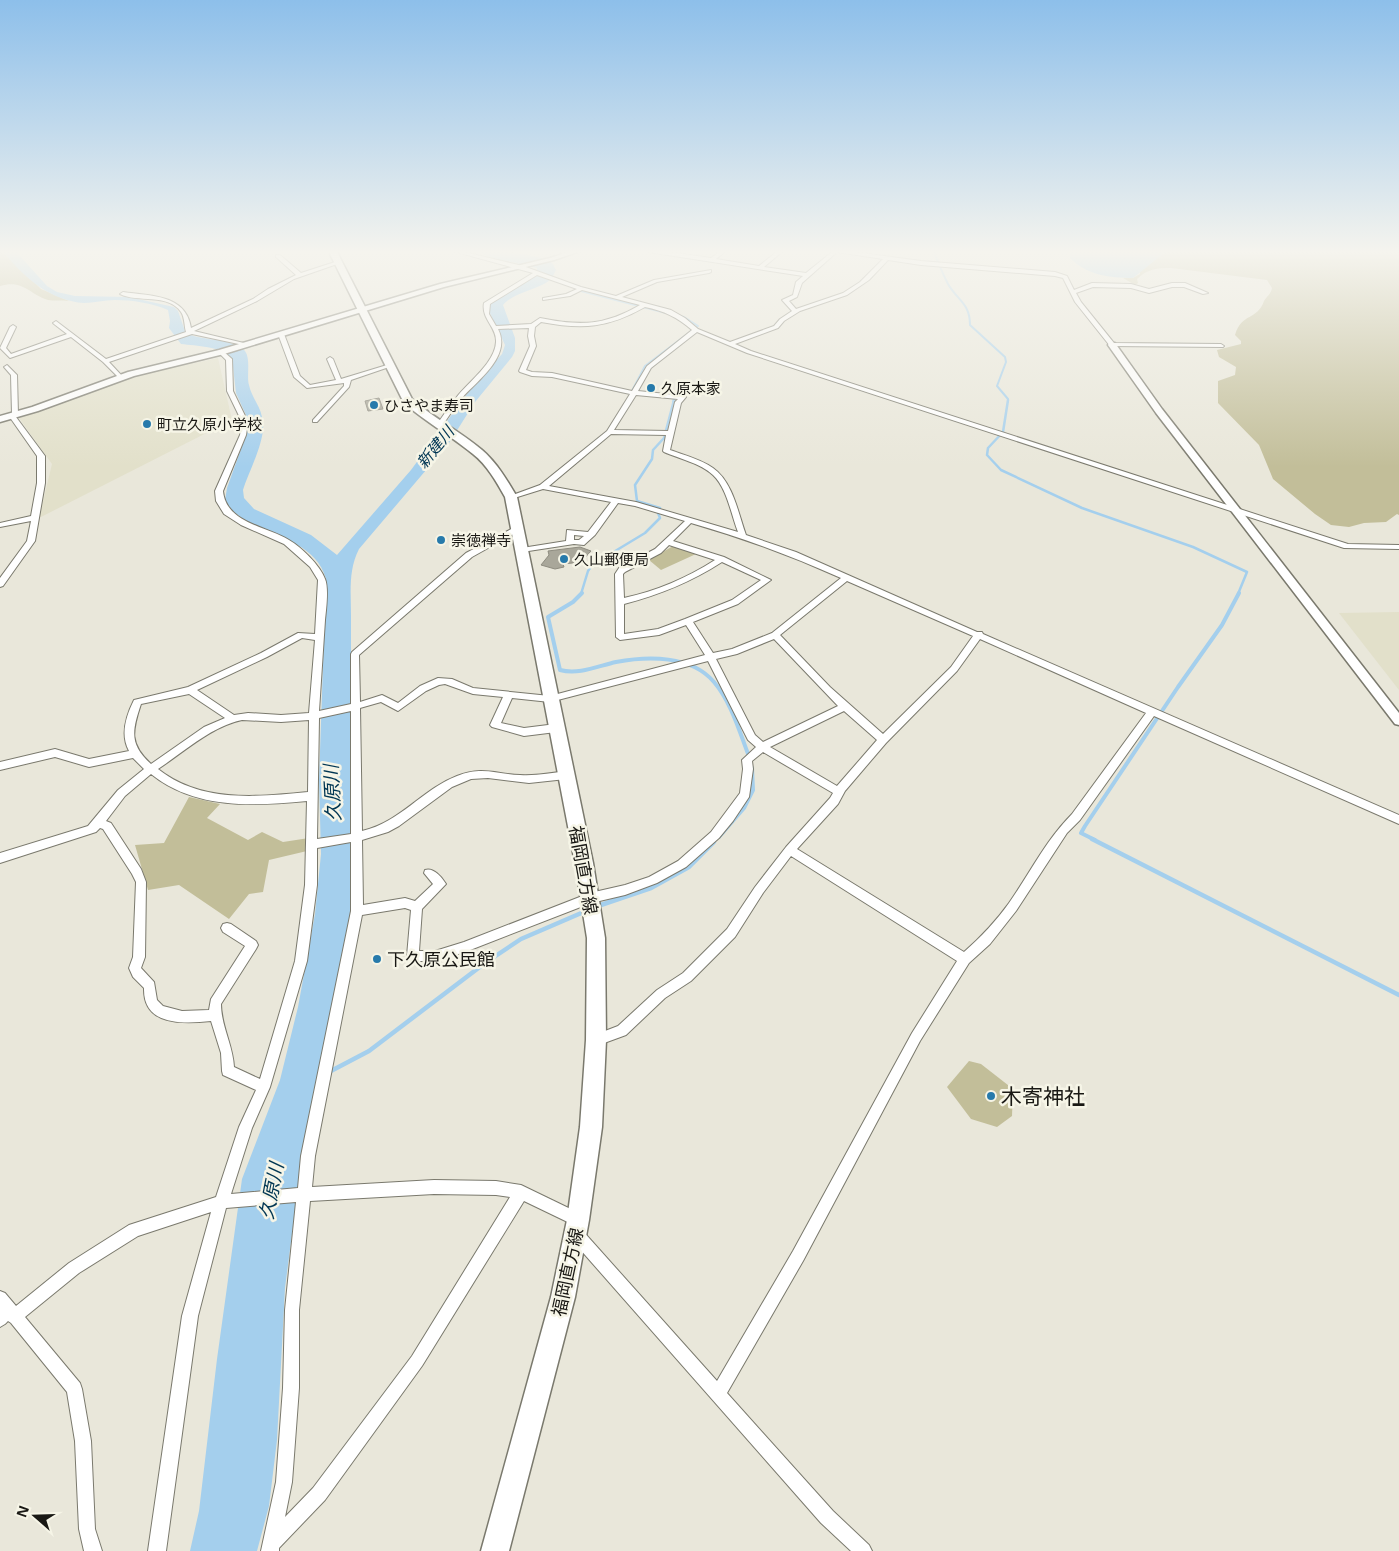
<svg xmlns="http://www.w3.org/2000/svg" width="1399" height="1551" viewBox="0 0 1399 1551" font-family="'Noto Sans','Noto Sans JP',sans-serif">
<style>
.built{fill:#e2e0ca}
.green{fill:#c2be99}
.water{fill:#a4cfed}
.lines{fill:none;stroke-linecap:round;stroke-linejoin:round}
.stream-far3{stroke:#a4cfed;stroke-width:2}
.stream-far2{stroke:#a4cfed;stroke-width:2.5}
.stream-far1{stroke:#a4cfed;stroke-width:4}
.stream{stroke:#a4cfed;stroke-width:4.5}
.building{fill:#a9a79a;stroke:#8e8c80}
.minor-casing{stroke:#7a796d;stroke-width:2}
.tertiary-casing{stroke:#7a796d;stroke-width:3}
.primary-casing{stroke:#7a796d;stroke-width:3}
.minor{fill:#fff;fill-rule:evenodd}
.tertiary{fill:#fff;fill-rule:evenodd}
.primary{fill:#fff;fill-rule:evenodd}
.poi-dot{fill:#277aab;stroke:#f6f5e7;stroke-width:2}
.labels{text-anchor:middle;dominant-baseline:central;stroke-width:5;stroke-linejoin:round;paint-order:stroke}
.far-poi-label{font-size:15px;fill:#191814;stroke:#f6f5e7;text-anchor:start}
.far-water-label{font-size:16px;font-style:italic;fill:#003653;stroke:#f6f5e7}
.street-label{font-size:18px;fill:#191814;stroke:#f6f5e7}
.poi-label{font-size:18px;fill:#191814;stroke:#f6f5e7;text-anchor:start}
.water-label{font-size:19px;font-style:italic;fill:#003653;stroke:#f6f5e7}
.near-poi-label{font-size:21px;fill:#191814;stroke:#f6f5e7;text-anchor:start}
</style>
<rect width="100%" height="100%" fill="#e9e7da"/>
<g class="built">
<path d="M218 358 232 420 39 518 52 464 19 418 133 376Z"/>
<path d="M1399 612V690L1339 613Z"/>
</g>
<g class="green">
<path d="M0 250H3L41 289 69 301C62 300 54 301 48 300 29 294 23 279 0 286Z"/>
<path d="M1168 250H1399V515L1397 514 1386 522 1364 523 1349 527 1331 525 1315 514 1273 479 1259 445 1218 403V381L1235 375 1236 367 1219 357 1217 350 1241 344V341L1235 335C1242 312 1257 321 1264 301 1267 296 1271 294 1272 288L1267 280 1171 268C1157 268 1147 269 1137 279L1138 283 1135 285 1123 278H1133L1140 274V271Z"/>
<path d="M673 546 696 554 661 570 649 560Z"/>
<path d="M189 797 220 804 207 818 248 840 262 832 283 842 309 838 307 851 269 860 263 892 249 894 229 919 179 885 148 890 135 845 164 843Z"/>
<path d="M969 1061 981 1064 1013 1089 1012 1116 997 1127 971 1119 947 1087Z"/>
</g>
<g class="water">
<path d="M2 250H18L19 255 47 286 57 292 75 296 129 297 174 307 178 311 185 331 188 334C205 341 227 338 243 349 252 356 246 375 249 385 251 396 260 406 262 417 268 437 249 470 243 490L244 498 254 509 311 535 337 555 411 470 475 383 502 354 505 345 488 309 490 302 537 275V268L490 257 474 250C488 250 543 254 552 263 554 265 554 267 556 270 554 273 553 277 550 280 538 290 514 292 503 305L515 338V351L512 357 475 402 449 443 359 549C348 570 351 594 351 616V919L295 1211 285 1288 277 1440 269 1506 257 1551H190L199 1511 217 1359 242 1179 280 1080 298 1007 315 914 321 854 319 780 326 579C315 539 266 537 238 515 232 511 229 506 225 500L227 488 250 424 236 393 232 358C220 346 197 346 181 344L169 328 170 321 168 310C152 303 132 300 115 300 104 300 94 303 84 303 50 301 22 276 2 250Z"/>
<path d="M1070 250H1168L1133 278C1109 278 1087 275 1070 258Z"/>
</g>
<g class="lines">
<g class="stream-far3">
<path d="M933 250C938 261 942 273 948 284 957 300 970 303 970 325L1005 357 1006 362 997 386 1008 399V402"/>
<path d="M581 291 666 313"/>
<path d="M632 391 645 366 698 326 684 317 678 316"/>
<path d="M673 402 675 395"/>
</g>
<g class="stream-far2">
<path d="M1008 400 1003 432 988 448 987 455 1001 470 1082 508 1193 547 1247 572 1238 594"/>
<path d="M581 594 588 571 592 565 645 533 660 518 658 513 660 508 637 501 635 485 652 459 653 450 664 438 674 400"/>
</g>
<g class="stream-far1">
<path d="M582 593 573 602 548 617 560 670C579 675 598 666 616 662 648 656 691 655 714 682 732 703 740 734 750 759"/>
<path d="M719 837 744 808 753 790 752 768"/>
<path d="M1095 840 1081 833 1085 826 1178 687 1222 625 1239 593"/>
</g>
<g class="stream">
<path d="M1092 839 1399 995"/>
<path d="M595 907 651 888 689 867 714 842"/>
<path d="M329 1072 369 1051 485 963 521 939 586 911"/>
</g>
</g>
<g class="building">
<path d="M379 398 383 409 368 411 365 401Z"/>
<path d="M580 547 591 551 581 562 563 564 564 567 555 569 541 565 549 555 548 551Z"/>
</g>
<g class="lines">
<g class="minor-casing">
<g id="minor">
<path d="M449 250H456L523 266 581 287 616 296 654 280 711 270V272L709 273 657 282 622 297 671 310 685 318 698 329 730 342 774 326 780 319 792 311 782 300 793 295 796 282 803 276 648 252 646 250H656L711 258 722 250H727L716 259 759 266 779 250H784L764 267 806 273 832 252 829 250H840L921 261 1055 272 1067 276 1074 290 1092 283 1131 284 1149 289 1172 283H1185L1208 293 1203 294 1184 287H1172L1149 293 1131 288 1093 287 1076 293 1081 302 1114 343 1221 344 1224 346 1223 347 1110 346 1075 302 1063 278 1055 276 921 265 888 260 869 280 847 295 800 311 784 321 778 328 735 344 751 351 1348 544 1399 545V549L1344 548 747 353 697 332 651 368 638 391 685 396 686 397 681 403 670 450C684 455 700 459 713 468 733 482 738 513 746 535L796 552 977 632H982L983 634 1399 815V824L1154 716 1080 820 1067 833 1016 911 990 944 969 963 920 1041 803 1261 727 1393 833 1511 869 1545 872 1551H851L821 1523 571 1239 569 1234 571 1229 576 1227 581 1229 717 1381 793 1251 912 1033 957 961 791 856 763 893 735 937 691 981 665 998 626 1035 596 1046 592 1044 590 1040 592 1036 618 1026 657 990 683 973 727 929 755 887 786 847 830 798 833 793 763 752 752 761 753 769 749 797 733 821 719 838 686 867 657 883 625 895 591 903 465 952 435 961H413L409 960 407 956 411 910 405 908 362 915 315 1156 312 1187 434 1180 496 1181 521 1185 583 1215 585 1220 583 1225 578 1227 524 1201 422 1366 325 1500 279 1548V1551H261L276 1482 283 1388 285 1310 296 1202 226 1208 198 1316 166 1551H148L182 1316 211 1212 138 1236 79 1273 25 1317 80 1383 82 1389 91 1441 95 1529 102 1551H84L79 1529 75 1441 67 1392 11 1323 8 1321 5 1324 0 1327V1291L5 1293 16 1306 69 1263 129 1225 216 1197 239 1127 256 1090 223 1075 222 1071 221 1053 211 1021C183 1024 143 1026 144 988L133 977 129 968 133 957 136 882 132 874 103 829 100 828 96 832 0 863V853L88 826 118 790 144 769 133 758 89 767 55 757 0 770V762L55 749 89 759 129 751C120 735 126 716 134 700L188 687 261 653 298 633 315 634 318 580 310 567 284 544 241 525 224 514 216 501 215 491 240 435 242 422 227 391 226 360 219 353V351H223L232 359 233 391 248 422 246 435 223 491C226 523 266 526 289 540 301 547 320 565 325 579 329 588 326 610 325 620 323 650 321 681 319 711L351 704V654L352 652 466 553 517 526H520V530L472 557 359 655 360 702 382 695 398 703 420 686 438 678 452 679 473 688 550 696 705 655 686 625 659 635 620 640 616 637 615 574 619 568 655 549 685 521 635 506 618 503 595 535 584 545 574 544 522 552 518 550 522 548 566 541 567 530 588 532 611 502 543 489 511 499 507 497 540 485 607 431 630 394 552 377 532 376 520 372 519 371 530 346 528 336 529 328 498 329C512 356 478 380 462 398 454 407 448 418 441 427L436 426C442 417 449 407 456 398 468 382 495 363 496 342 497 327 481 319 484 303L533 273ZM837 252 883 259 860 282 843 293 796 309 789 301 797 297 802 283ZM537 275 577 289 566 294 543 298V300L570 296 582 290 640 305C604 326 580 326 540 318L531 324 496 326 489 314 490 304ZM645 307C664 311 677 317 692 330L647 366 632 391 552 373 532 372 526 370 536 346 534 336 535 327 541 322C583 330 608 328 645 307ZM636 395 678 399 675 402 668 431 614 430ZM611 434 666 435 663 451 664 452C680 459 700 463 713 475 727 488 731 514 738 532L636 502 549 486ZM691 523C743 538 792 556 841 578L772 633 732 649 713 653 693 622 738 604 771 580 724 557 673 541ZM574 535 584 536 579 540H574ZM669 545 715 560C687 578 656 591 624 598L623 574 625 572 661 553ZM722 562 761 580 732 600 685 619 658 629 624 634V604C659 595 691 582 722 562ZM847 581 973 636 951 667 883 734 830 687 780 635ZM302 638 315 640 309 713 281 715 248 713 234 715 197 690 267 657ZM774 639 838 706 763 742 755 735 716 659 737 654ZM980 639 1146 713 1072 814C1046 840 1030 873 1009 903 996 921 981 937 964 952L797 849 838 804 845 791 886 743 957 671ZM708 661 748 740 756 747 742 760 743 769 740 793 711 832 678 861 649 877 625 885 590 893 464 942 435 951H419L422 909 446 884C442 877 433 867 425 870L424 873 433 884 415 901 405 898 363 905 362 840 388 832 399 826 452 787 471 779 488 778 529 783 566 779 570 778 571 775 570 772 566 771C551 773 536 776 520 775 496 774 482 766 457 776 421 790 401 822 362 831L360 708 381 702 398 711 426 691 439 685 445 684 473 694 503 697 490 725 492 727 524 736 556 732 561 728 556 724 524 728 501 723 512 698 550 702ZM189 694 225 718 204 727 151 764C129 744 132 731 141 704ZM351 711V834L317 839 319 718ZM844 711 877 740 837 786 770 747ZM242 720 281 722 309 720 308 792C256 797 201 803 158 769 184 752 210 727 242 720ZM151 774C196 810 253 806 307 801L305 885 295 961 260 1079 234 1067C233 1045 221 1026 221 1004L256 949 258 945 256 941 231 924 227 923 223 924 221 928 223 932 245 946 211 999 209 1010 182 1011 163 1006 157 1000 154 982 141 968 145 957 146 882 141 869 111 823 106 821 125 796ZM351 842V911L301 1156 298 1188 231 1194 252 1128 270 1087 307 961 317 885V848ZM434 1194 496 1195 510 1197 412 1356 313 1488 285 1517 292 1482 299 1388V1310L310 1201Z"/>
<path d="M276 255H280L301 273 335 262 340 263 294 279 257 301 194 331 248 344V346L192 334 109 362 123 377 120 379 103 362 71 337 10 358 0 348 10 327 13 325 16 327 6 348 11 354 67 334 54 324 53 323 56 321 106 359 186 332C184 326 185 318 181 312 168 293 137 303 120 294L123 292C150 296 186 294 191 328L253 299 268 289 296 275 276 257Z"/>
<path d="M281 332 284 334 300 376 310 385 336 380 327 359 330 357 333 359 341 379 387 365 392 366 351 380 349 387 317 422H313V420L344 386V383L307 388 294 377 278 334Z"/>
<path d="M7 365 17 375 18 415 16 417 45 456V483L35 541 3 586 0 587V578L27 541 31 521 0 527V523L31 516 37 483V456L9 416 12 414 11 375 4 367Z"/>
</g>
</g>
<g class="tertiary-casing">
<g id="tertiary">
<path d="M574 250H583L554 260 444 287 224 354 134 376 38 411 0 422V416L32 407 128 372 219 350 440 284 550 258Z"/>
<path d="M1109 343H1115L1162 409 1399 713V725L1395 724 1156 413 1108 345Z"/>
</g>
</g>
<g class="primary-casing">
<path id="primary" d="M328 250H336L412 399C435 419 461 432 482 450 497 463 507 480 517 497L593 863 605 938 606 1040 602 1127 589 1220 575 1297 509 1551H481L551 1297 567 1220 580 1127 586 1040 587 938 575 863 505 497C496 481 487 465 473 454 451 436 426 422 404 403Z"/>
</g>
<use href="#minor" class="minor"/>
<use href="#tertiary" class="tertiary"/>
<use href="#primary" class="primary"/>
</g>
<linearGradient id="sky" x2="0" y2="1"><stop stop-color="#8dbfea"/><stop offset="0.54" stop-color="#f5f4ee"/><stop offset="1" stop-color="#f5f4ee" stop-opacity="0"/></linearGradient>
<rect width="1399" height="467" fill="url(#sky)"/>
<g class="poi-dot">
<circle cx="651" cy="388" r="5"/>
<circle cx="374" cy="405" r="5"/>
<circle cx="147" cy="424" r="5"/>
<circle cx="441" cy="540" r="5"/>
<circle cx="564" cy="559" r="5"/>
<circle cx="377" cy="959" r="5"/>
<circle cx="991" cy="1096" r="5"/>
</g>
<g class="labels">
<g class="far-poi-label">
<text x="661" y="388">久原本家</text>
<text x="384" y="405">ひさやま寿司</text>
<text x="157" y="424">町立久原小学校</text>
<text x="451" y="540">崇徳禅寺</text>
<text x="574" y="559">久山郵便局</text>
</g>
<g class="far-water-label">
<text transform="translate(435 447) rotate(-51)">新建川</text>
</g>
<g class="street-label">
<text transform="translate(584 870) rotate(80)">福岡直方線</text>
<text transform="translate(567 1272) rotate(-78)">福岡直方線</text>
</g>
<g class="poi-label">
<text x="387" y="959">下久原公民館</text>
</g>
<g class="water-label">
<text transform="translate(332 793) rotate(-93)">久原川</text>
<text transform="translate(271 1191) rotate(-79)">久原川</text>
</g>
<g class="near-poi-label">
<text x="1001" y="1096">木寄神社</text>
</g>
</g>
<g transform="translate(35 1516) rotate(290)" stroke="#f6f5e7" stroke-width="4" paint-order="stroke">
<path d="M0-4L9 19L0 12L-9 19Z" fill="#191814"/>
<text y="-8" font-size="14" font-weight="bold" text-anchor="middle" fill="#191814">N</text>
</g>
</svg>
